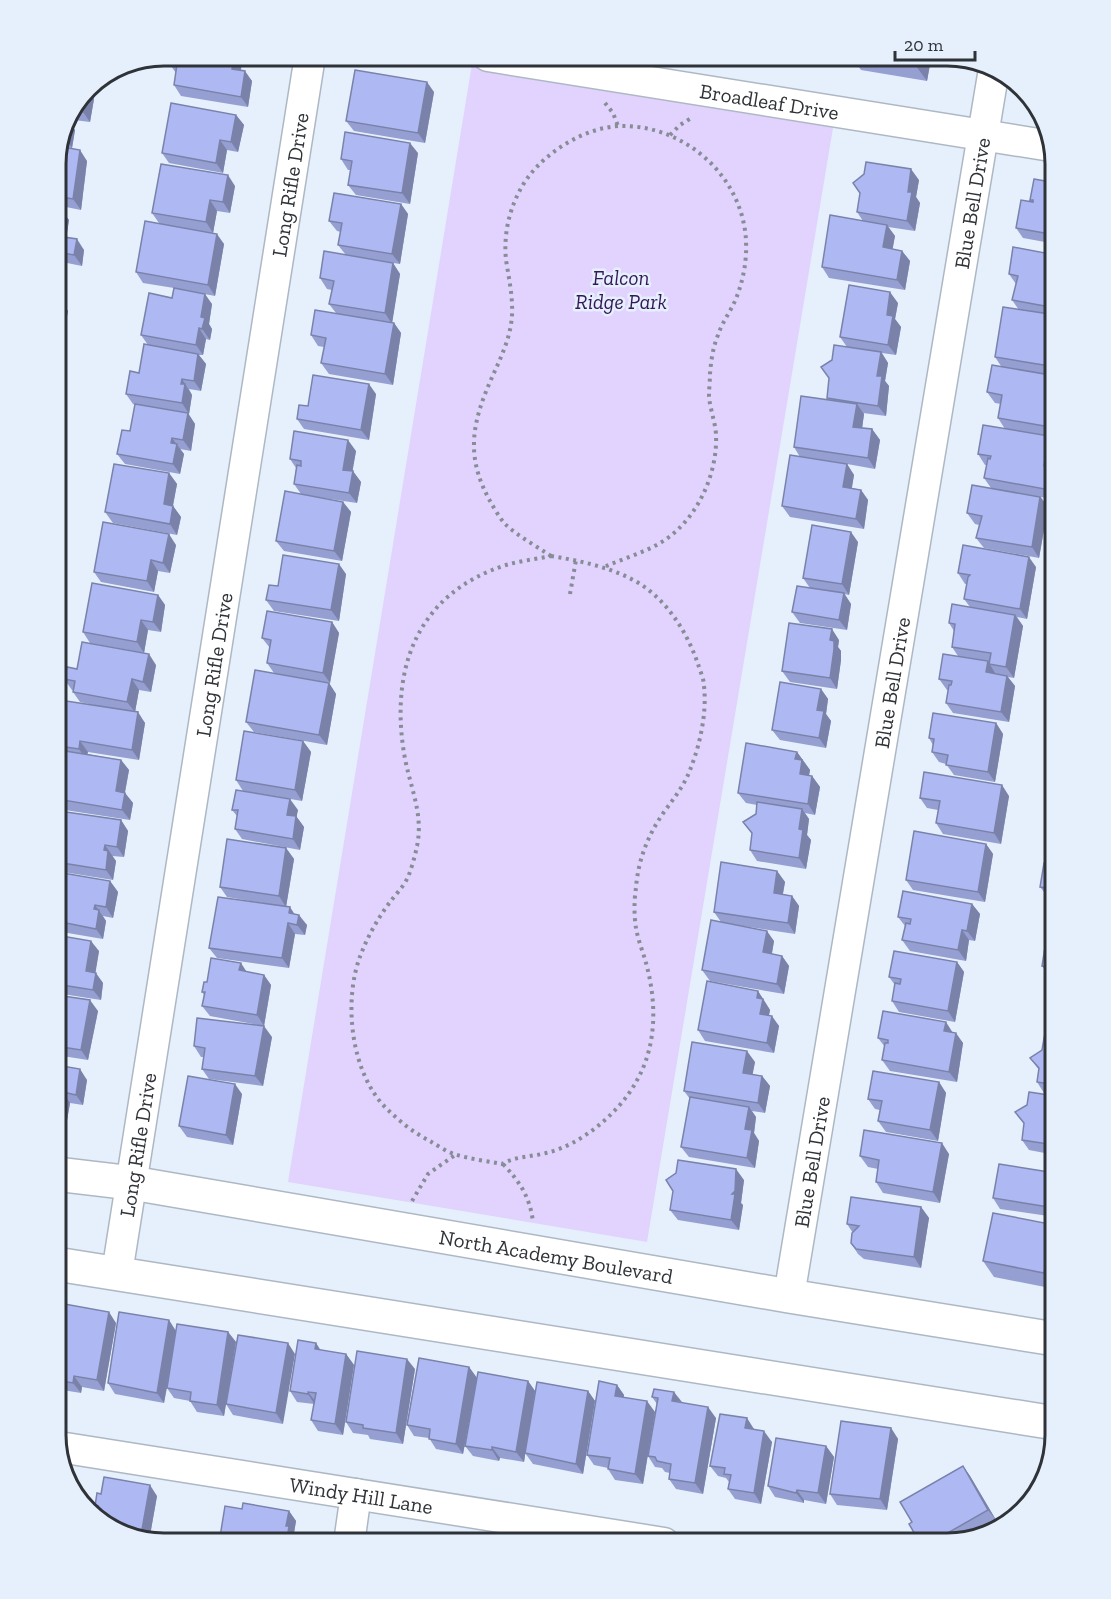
<svg xmlns="http://www.w3.org/2000/svg" width="1111" height="1599" viewBox="0 0 1111 1599" font-family="'Zilla Slab',serif">
<style>
.green{fill:#e1d3fe}
.lines{fill:none;stroke-linecap:round;stroke-linejoin:round}
.minor-casing{stroke:#aeb8c4;stroke-width:33}
.tertiary-casing{stroke:#aeb8c4;stroke-width:36}
.path{stroke:#868d95;stroke-width:4;stroke-dasharray:3 4.5;stroke-linecap:butt}
.minor{stroke:#fff;stroke-width:30}
.tertiary{stroke:#fff;stroke-width:33}
.wall{fill:#969fd1}
.shaded-wall{fill:#7a82aa}
.building{fill:#aeb9f3;stroke:#7a82aa;stroke-width:1.5}
.labels{text-anchor:middle;dominant-baseline:central;stroke-width:5;stroke-linejoin:round;paint-order:stroke}
.street-label{font-size:21px;fill:#2f3338;stroke:#e5f0fc}
.park-label{font-size:21px;font-style:italic;fill:#351759;stroke:#e5f0fc}
.rim{fill:none;stroke:#2f3338;stroke-width:3}
</style>
<rect width="100%" height="100%" fill="#e5f0fc"/>
<path class="green" d="M472 64 606 88 834 122 647 1242 288 1182Z"/>
<g class="lines">
<g class="minor-casing">
<g id="minor">
<path id="s1" d="M488 56 1051 146"/>
<path id="s2" d="M117 1273 310 56"/>
<path id="s3" d="M789 1296 994 69"/>
<path id="s4" d="M59 1447 664 1543"/>
<path d="M349 1543 356 1494"/>
</g>
</g>
<g class="tertiary-casing">
<g id="tertiary">
<path id="s5" d="M56 1174 132 1183 789 1296 1055 1339"/>
<path d="M56 1264 1055 1423"/>
</g>
</g>
<g class="path">
<path d="M605 103 613 113 618 126"/>
<path d="M670 135 680 125 693 117"/>
<path d="M551 556C581 561 610 567 637 582 667 600 687 632 698 664 700 671 704 679 704 686 707 713 700 745 690 770 684 786 674 798 664 812 648 835 638 860 636 888 634 900 634 916 636 928 638 940 643 952 646 963 657 1003 657 1046 636 1082 619 1113 581 1145 546 1153 531 1157 516 1156 502 1164 487 1161 469 1159 454 1154 445 1151 437 1145 430 1141 414 1133 399 1121 386 1108 350 1072 343 999 361 954 368 936 378 918 390 902 396 894 404 886 408 877 412 867 415 856 417 846 424 813 409 785 404 753 390 667 418 593 506 565 520 561 536 559 551 556Z"/>
<path d="M551 556C536 546 518 536 505 524 499 517 494 508 490 501 469 463 470 433 485 394 495 368 510 344 512 316 513 297 509 279 506 260 503 231 511 200 529 176 549 150 585 128 619 126 684 124 743 176 746 241 747 261 743 282 735 301 730 312 722 323 718 335 713 347 711 361 710 374 710 381 709 389 709 396 710 409 715 421 716 434 718 475 696 522 660 543 643 553 622 559 604 567"/>
<path d="M570 594 576 560"/>
<path d="M503 1164C520 1182 530 1197 533 1222"/>
<path d="M412 1201 428 1174 455 1155"/>
</g>
<use href="#minor" class="minor"/>
<use href="#tertiary" class="tertiary"/>
</g>
<g class="wall">
<path d="M169 56H243L241 70 252 81 248 107 181 96 174 85 176 73 168 62Z"/>
<path d="M851 56H944L943 61 931 59 927 81 861 70Z"/>
<path d="M87 89 94 99 90 122 74 120 72 126 75 130 72 148 59 146 67 116Z"/>
<path d="M434 92 425 143 354 131 346 121Z"/>
<path d="M236 115 244 125 238 152 227 150 223 173 169 163 162 153Z"/>
<path d="M418 153 410 204 356 195 348 185 351 170H348L341 159Z"/>
<path d="M56 156 87 161 81 210 56 205Z"/>
<path d="M919 180 916 197 920 203 915 231 888 227 895 236 892 249 902 251 910 261 905 290 829 278 822 267 863 221 857 212Z"/>
<path d="M1056 183V244L1023 238 1016 228 1031 202 1030 200Z"/>
<path d="M235 186 230 213 217 211 213 233 224 244 215 296 194 292 212 304 209 324 212 329 210 340 206 339 203 355H199L206 364 201 391 189 389 192 395 189 414H188L195 424 191 451 180 449 184 454 180 474 125 464 117 454 130 431 135 405 133 404 126 394 139 373 148 345 141 335 172 298 174 288 143 283 136 272 159 223 152 213Z"/>
<path d="M401 204 408 214 400 264 367 259 393 263 400 274 392 322 394 323 401 333 393 385 329 374 321 363 324 347 318 346 311 335 336 313 329 304 332 290 327 289 320 278 346 255 338 245 341 232 337 231 329 221Z"/>
<path d="M56 209 61 210 69 220 66 237 84 250 82 266 62 262 61 269 56 268Z"/>
<path d="M1056 255V438L1049 436 1056 446 1052 467 1056 470V500L1041 497 1048 507 1039 558 984 548 976 538 979 525 975 524 967 513 991 488 984 478 987 465H985L978 454 1005 429 998 418 1001 404 995 403 987 392 1001 366 995 357 1019 310 1012 300 1016 284 1009 274Z"/>
<path d="M56 269 61 276 60 281 67 292 65 307 68 311 64 331 56 330Z"/>
<path d="M898 303 895 319 901 327 896 355 882 353 888 363 885 381 889 386 886 416 863 413 864 414 862 428 872 429 880 440 875 469 847 464 854 475 852 488 861 490 868 500 864 529 790 517 782 506 800 457 794 447 828 400 827 398 832 360 847 347 840 337Z"/>
<path d="M376 394 369 440 304 429 297 419Z"/>
<path d="M356 451 352 471 361 482 357 503 303 495 343 502 351 512 342 561 284 551 276 541 301 494 294 484 296 468 290 459Z"/>
<path d="M169 473 177 484 173 506 181 517 177 535 113 523 105 512Z"/>
<path d="M858 542 849 595 844 594 851 604 847 630 800 623 792 612 810 588 803 578Z"/>
<path d="M176 545 170 573 158 571 154 592 101 582 94 572Z"/>
<path d="M1036 567 1027 619 1017 617 1023 626 1014 678 1008 677 1015 686 1009 722 953 713 946 703 948 690H947L939 679 958 656 952 647 954 631 949 623 970 607 964 599 967 584H965L958 573Z"/>
<path d="M346 574 339 621 274 611 266 600Z"/>
<path d="M158 595 165 605 161 632 148 630 144 653 90 643 83 632Z"/>
<path d="M332 622 339 633 330 683 289 676 329 683 336 694 327 745 254 732 246 722 274 673 267 663 270 648 262 638Z"/>
<path d="M839 640 838 647 841 651V660L837 689 790 682 782 671Z"/>
<path d="M156 665 151 692 139 690 135 712 145 723 139 760 88 752 87 754 121 760 129 770 125 793 133 803 130 820 65 810 57 799 65 754 59 746 103 707 80 702 73 692V690H72L64 679 77 669Z"/>
<path d="M821 689 828 699 826 714 831 721 826 748 780 740 772 730Z"/>
<path d="M996 723 1003 734 995 782 954 775 946 764 939 762 932 752 933 745 929 738Z"/>
<path d="M303 741 311 752 302 801 243 791 236 780Z"/>
<path d="M797 752 810 770 809 776H812L820 787 815 815 805 813 809 819 807 835 811 840 806 869 757 861 750 850 752 834 743 822 756 814 757 805 746 803 738 793Z"/>
<path d="M1009 796 1001 844 943 834 936 823 938 810 927 808 920 798Z"/>
<path d="M232 810H298L296 816 304 827 300 850 242 839 235 829 237 816Z"/>
<path d="M121 820 128 831 124 857 112 856 116 861 113 880 57 871 56 870V838L63 839Z"/>
<path d="M986 844 993 854 985 902 913 890 906 880Z"/>
<path d="M286 848 294 859 286 907 227 897 220 887Z"/>
<path d="M1055 865V909L1052 905 1054 898 1048 897 1040 887Z"/>
<path d="M777 871 785 882 783 894 792 896 799 906 795 934 723 923 774 941 772 954 782 956 789 966 784 994 710 981 702 970 721 922 714 912Z"/>
<path d="M56 879 110 881 118 892 113 918 103 916 106 921 103 939 56 931Z"/>
<path d="M972 904 980 914 975 941 969 940 966 961 910 951 902 940 905 926 898 917Z"/>
<path d="M294 914 307 925 305 935 295 934 289 968 217 958 209 948Z"/>
<path d="M1055 917V977L1049 976 1042 966Z"/>
<path d="M56 935 99 951 95 973 103 983 101 1000 56 993Z"/>
<path d="M957 962 964 972 955 1022 899 1012 892 1001 895 985 889 977Z"/>
<path d="M246 972 264 975 271 985 264 1026 210 1016 202 1006 204 995 202 992 207 982Z"/>
<path d="M1055 986V1030L1049 1021Z"/>
<path d="M758 991 770 1010 769 1015 779 1026 774 1053 705 1041 698 1030Z"/>
<path d="M56 995 98 1011 88 1060 56 1055Z"/>
<path d="M953 1032 963 1043 957 1082 890 1071 882 1060 885 1047 878 1038Z"/>
<path d="M1055 1034V1094L1044 1093 1037 1082 1039 1070 1030 1058 1042 1050Z"/>
<path d="M272 1037 263 1086 209 1079 202 1069 204 1057H201L194 1046Z"/>
<path d="M755 1062 752 1074 762 1076 770 1086 765 1113 752 1111 756 1117 754 1133 759 1141 755 1168 689 1157 681 1147 690 1099 684 1091Z"/>
<path d="M56 1065 87 1080 83 1105 70 1103 66 1126 56 1124Z"/>
<path d="M939 1082 946 1093 938 1141 886 1132 878 1121 880 1110 875 1109 868 1099Z"/>
<path d="M242 1094 233 1145 187 1137 179 1126Z"/>
<path d="M1055 1096V1155L1029 1150 1022 1140 1024 1124 1015 1112Z"/>
<path d="M949 1154 940 1203 883 1193 876 1182 878 1169 868 1167 860 1156Z"/>
<path d="M1055 1173V1217L1000 1209 993 1198Z"/>
<path d="M744 1180 741 1203 743 1205 739 1230 678 1220 670 1210Z"/>
<path d="M921 1207 929 1218 921 1268 864 1259 858 1254 851 1243 853 1233 847 1224Z"/>
<path d="M1055 1225V1289L994 1277 983 1261Z"/>
<path d="M116 1323 104 1391 82 1387 81 1393 56 1389V1324Z"/>
<path d="M176 1330 228 1332 236 1342 224 1416 197 1412 190 1401 174 1398 167 1388 164 1403 115 1394 108 1383Z"/>
<path d="M238 1335 283 1424 233 1415 226 1404Z"/>
<path d="M316 1343 320 1350 346 1354 354 1365 343 1435 318 1431 311 1420 314 1404 297 1402 290 1391Z"/>
<path d="M469 1367 477 1378 463 1454 436 1449 429 1438 414 1436 407 1425Z"/>
<path d="M415 1369 403 1444 370 1439 368 1435 353 1433 346 1422Z"/>
<path d="M528 1381 535 1391 524 1462 500 1458 499 1461 473 1456 465 1446Z"/>
<path d="M617 1385 624 1395V1397L655 1412 643 1484 615 1480 608 1469V1468L594 1465 587 1455Z"/>
<path d="M588 1391 595 1401 583 1474 533 1464 525 1453Z"/>
<path d="M652 1397 682 1402 716 1418 703 1494 676 1489 669 1479 670 1473 665 1472 662 1468 655 1467 648 1456 657 1404Z"/>
<path d="M891 1428 898 1439 887 1510 837 1505 830 1494Z"/>
<path d="M754 1429 772 1442 761 1504 735 1499 728 1489 729 1482 726 1478 718 1476 710 1466Z"/>
<path d="M826 1446 834 1457 826 1504 804 1500V1503L775 1497 768 1486Z"/>
<path d="M963 1466 970 1476 996 1520 962 1539 947 1544 920 1543 912 1522Z"/>
<path d="M157 1496 149 1541 104 1525 98 1509 95 1506Z"/>
<path d="M242 1509 289 1511 296 1521 294 1533 297 1537 296 1543H219Z"/>
</g>
<g class="shaded-wall">
<path d="M234 56H243L239 79 232 69Z"/>
<path d="M918 56H928L931 59 927 81 916 66Z"/>
<path d="M939 56H944L943 61Z"/>
<path d="M245 71 252 81 248 107 241 97Z"/>
<path d="M427 82 434 92 425 143 418 133Z"/>
<path d="M87 89 94 99 90 122 83 112Z"/>
<path d="M69 113 74 120 72 126 75 130 72 148 65 137V121L67 116Z"/>
<path d="M236 115 244 125 238 152 231 142Z"/>
<path d="M220 140 227 150 223 173 216 163Z"/>
<path d="M410 143 418 153 410 204 402 193Z"/>
<path d="M80 150 87 161 81 210 73 199Z"/>
<path d="M911 169 919 180 916 197 920 203 915 231 907 221 908 192Z"/>
<path d="M228 175 235 186 230 213 223 202Z"/>
<path d="M210 200 217 211 213 233 206 222Z"/>
<path d="M401 204 408 214 400 264 392 254Z"/>
<path d="M61 210 69 220 65 246 57 236Z"/>
<path d="M887 225 895 236 891 258 883 247Z"/>
<path d="M217 234 224 244 215 296 208 285Z"/>
<path d="M77 239 84 250 82 266 74 255Z"/>
<path d="M902 251 910 261 905 290 897 280Z"/>
<path d="M56 253 62 262 61 269 56 261Z"/>
<path d="M393 263 400 274 392 324 385 313Z"/>
<path d="M56 269 61 276 58 290 56 286Z"/>
<path d="M60 281 67 292 65 307 68 311 64 331 56 321 57 300Z"/>
<path d="M890 292 898 303 895 319 901 327 896 355 888 345 887 315Z"/>
<path d="M205 294 212 304 209 324 212 329 210 340 202 329 201 317Z"/>
<path d="M394 323 401 333 393 385 385 374Z"/>
<path d="M199 328 206 339 203 355 196 345Z"/>
<path d="M881 352 888 363 885 381 889 386 886 416 878 406 877 376Z"/>
<path d="M198 354 206 364 201 391 194 381Z"/>
<path d="M56 361 59 365 56 383Z"/>
<path d="M182 379 192 395 189 414 182 403 181 384Z"/>
<path d="M369 384 376 394 369 440 361 430Z"/>
<path d="M56 397 60 402 56 420Z"/>
<path d="M857 404 864 414 861 437 853 427Z"/>
<path d="M188 413 195 424 191 451 183 440Z"/>
<path d="M872 429 880 440 875 469 868 458Z"/>
<path d="M1049 436 1056 446 1051 477 1044 466Z"/>
<path d="M172 438 184 454 180 474 173 464 171 443Z"/>
<path d="M348 440 356 451 351 480 343 470Z"/>
<path d="M847 464 854 475 850 497 843 487Z"/>
<path d="M1054 468 1056 470V497L1050 490Z"/>
<path d="M353 471 361 482 357 503 349 493Z"/>
<path d="M169 473 177 484 171 515 164 504Z"/>
<path d="M861 490 868 500 864 529 856 519Z"/>
<path d="M1040 497 1048 507 1039 558 1032 547Z"/>
<path d="M343 502 351 512 342 561 334 551Z"/>
<path d="M173 506 181 517 177 535 170 524Z"/>
<path d="M851 532 858 542 849 595 842 584Z"/>
<path d="M169 534 176 545 170 573 163 563Z"/>
<path d="M1029 557 1036 567 1027 619 1020 609Z"/>
<path d="M151 560 158 571 154 592 147 581Z"/>
<path d="M339 564 346 574 339 621 331 610Z"/>
<path d="M844 593 851 604 847 630 839 620Z"/>
<path d="M158 595 165 605 161 632 153 622Z"/>
<path d="M1015 615 1023 626 1014 678 1006 667Z"/>
<path d="M141 620 148 630 144 653 137 642Z"/>
<path d="M332 622 339 633 330 683 323 673Z"/>
<path d="M832 629 839 640 838 647 841 651V660L837 689 830 678V640Z"/>
<path d="M149 654 156 665 151 692 143 682Z"/>
<path d="M988 661 995 673 993 683 986 672Z"/>
<path d="M1007 676 1015 686 1009 722 1001 712Z"/>
<path d="M132 679 139 690 135 712 127 702Z"/>
<path d="M329 683 336 694 327 745 319 735Z"/>
<path d="M821 689 828 699 826 714 831 721 826 748 819 738 817 710Z"/>
<path d="M138 712 145 723 139 760 132 750Z"/>
<path d="M996 723 1003 734 995 782 988 772Z"/>
<path d="M80 741 88 752 86 760 79 749Z"/>
<path d="M303 741 311 752 302 801 295 790Z"/>
<path d="M797 752 810 770 807 785 800 774 795 759Z"/>
<path d="M121 760 129 770 123 802 116 791Z"/>
<path d="M812 776 820 787 815 815 808 804Z"/>
<path d="M1002 785 1009 796 1001 844 994 833Z"/>
<path d="M125 793 133 803 130 820 122 810Z"/>
<path d="M290 799 298 810 295 825 287 815Z"/>
<path d="M802 809 809 819 807 835 811 840 806 869 799 858V829Z"/>
<path d="M296 816 304 827 300 850 293 839Z"/>
<path d="M121 820 128 831 124 857 117 847Z"/>
<path d="M986 844 993 854 985 902 978 892Z"/>
<path d="M105 845 116 861 113 880 106 870 104 850Z"/>
<path d="M286 848 294 859 286 907 279 896Z"/>
<path d="M777 871 785 882 781 903 774 893Z"/>
<path d="M110 881 118 892 113 918 106 907Z"/>
<path d="M792 896 799 906 795 934 788 923Z"/>
<path d="M972 904 980 914 975 941 967 931Z"/>
<path d="M95 905 106 921 103 939 96 929Z"/>
<path d="M290 907 297 918 289 913Z"/>
<path d="M299 915 307 925 305 935 297 925Z"/>
<path d="M288 923 295 934 289 968 282 958Z"/>
<path d="M962 930 969 940 966 961 958 950Z"/>
<path d="M767 931 774 941 770 963 763 952Z"/>
<path d="M91 941 99 951 94 982 86 971Z"/>
<path d="M782 956 789 966 784 994 777 984Z"/>
<path d="M957 962 964 972 955 1022 948 1011Z"/>
<path d="M241 963 248 974 239 970Z"/>
<path d="M96 973 103 983 101 1000 93 990Z"/>
<path d="M264 975 271 985 264 1026 257 1015Z"/>
<path d="M758 991 770 1010 767 1024 760 1014 757 998Z"/>
<path d="M90 1000 98 1011 88 1060 81 1050Z"/>
<path d="M772 1016 779 1026 774 1053 767 1043Z"/>
<path d="M946 1022 953 1033 944 1031Z"/>
<path d="M264 1026 272 1037 263 1086 255 1076Z"/>
<path d="M956 1033 963 1043 957 1082 949 1072Z"/>
<path d="M747 1051 755 1062 751 1083 743 1073Z"/>
<path d="M80 1069 87 1080 83 1105 76 1095Z"/>
<path d="M762 1076 770 1086 765 1113 758 1103Z"/>
<path d="M939 1082 946 1093 938 1141 930 1130Z"/>
<path d="M235 1084 242 1094 233 1145 226 1135Z"/>
<path d="M63 1092 70 1103 66 1126 59 1115Z"/>
<path d="M749 1107 756 1117 754 1133 759 1141 755 1168 747 1158 745 1129Z"/>
<path d="M942 1143 949 1154 940 1203 933 1192Z"/>
<path d="M736 1169 744 1180 741 1203 743 1205 739 1230 731 1220 732 1194Z"/>
<path d="M1055 1176V1196L1053 1192Z"/>
<path d="M921 1207 929 1218 921 1268 914 1257Z"/>
<path d="M1049 1249 1055 1258V1289L1044 1273Z"/>
<path d="M109 1312 116 1323 104 1391 97 1380Z"/>
<path d="M169 1320 176 1331 164 1403 157 1393Z"/>
<path d="M228 1332 236 1342 224 1416 217 1405Z"/>
<path d="M288 1343 295 1354 283 1424 276 1413Z"/>
<path d="M316 1343 323 1354 315 1349Z"/>
<path d="M346 1354 354 1365 343 1435 335 1424Z"/>
<path d="M407 1359 415 1369 403 1444 396 1433Z"/>
<path d="M469 1367 477 1378 463 1454 456 1444Z"/>
<path d="M74 1376 82 1387 81 1393 73 1383Z"/>
<path d="M528 1381 535 1391 524 1462 516 1452Z"/>
<path d="M617 1385 624 1395 622 1406 615 1396Z"/>
<path d="M588 1391 595 1401 583 1474 576 1464Z"/>
<path d="M308 1392 316 1402 315 1405 308 1394Z"/>
<path d="M674 1392 682 1402 672 1401Z"/>
<path d="M647 1401 655 1412 643 1484 635 1474Z"/>
<path d="M708 1407 716 1418 703 1494 695 1483Z"/>
<path d="M747 1418 754 1429 752 1439 745 1428Z"/>
<path d="M891 1428 898 1439 887 1510 880 1499Z"/>
<path d="M764 1431 772 1442 761 1504 754 1493Z"/>
<path d="M826 1446 834 1457 826 1504 818 1493Z"/>
<path d="M492 1447 500 1458 499 1461 492 1450Z"/>
<path d="M963 1466 970 1476 996 1520 988 1510Z"/>
<path d="M150 1485 157 1496 149 1541 143 1539 141 1535Z"/>
<path d="M797 1490 804 1500V1503L796 1493Z"/>
<path d="M289 1511 296 1521 294 1533 297 1537 296 1543H290L287 1539 286 1526Z"/>
</g>
<g class="building">
<path d="M169 56H234L232 69 245 71 241 97 174 85 177 64 168 62Z"/>
<path d="M858 56H918L916 66Z"/>
<path d="M355 70 427 82 418 133 346 121Z"/>
<path d="M87 90 83 112 71 110Z"/>
<path d="M171 103 236 115 231 142 220 140 216 163 162 153Z"/>
<path d="M66 119 68 120 65 137H61Z"/>
<path d="M345 132 410 143 402 193 348 185 352 161 341 159Z"/>
<path d="M58 146 80 150 73 199 56 196V156Z"/>
<path d="M866 162 911 169 908 192H912L907 221 857 212 860 193 853 183 864 174Z"/>
<path d="M161 164 228 175 223 202 210 200 206 222 152 213Z"/>
<path d="M1034 179 1056 183V235L1016 228 1021 200 1033 202V200H1030Z"/>
<path d="M334 193 401 204 392 254 338 245 342 223 329 221Z"/>
<path d="M56 209 61 210 57 236 77 239 74 255 56 252Z"/>
<path d="M830 215 887 225 883 247 902 251 897 280 822 267Z"/>
<path d="M145 221 217 234 208 285 136 272Z"/>
<path d="M1013 247 1056 255V308L1012 300 1018 276 1009 274Z"/>
<path d="M324 251 393 263 385 313 329 304 334 281 320 278Z"/>
<path d="M56 280 60 281 57 300H60L56 321Z"/>
<path d="M849 285 890 292 887 315 893 316 888 345 840 337Z"/>
<path d="M174 288 205 294 201 317 205 318 202 329 199 328 196 345 141 335 149 293 172 298Z"/>
<path d="M1003 307 1056 315V367L995 357Z"/>
<path d="M315 310 394 323 385 374 321 363 326 338 311 335Z"/>
<path d="M144 344 198 354 194 381 182 379 181 384H185L182 403 126 394 130 371 139 373Z"/>
<path d="M834 345 881 352 877 376H882L878 406 827 398 829 378 821 367 832 360Z"/>
<path d="M992 365 1056 376V428L998 418 1002 395 987 392Z"/>
<path d="M313 375 369 384 361 430 297 419 299 405 308 406Z"/>
<path d="M801 396 857 404 853 427 872 429 868 458 794 447Z"/>
<path d="M135 404 188 413 183 440 172 438 171 443 177 444 173 464 117 454 122 430 130 431Z"/>
<path d="M983 425 1049 436 1044 466 1054 468 1050 490 984 478 988 458 990 459 991 456 978 454Z"/>
<path d="M294 431 348 440 343 470 353 471 349 493 294 484 297 465 301 466V461L290 459Z"/>
<path d="M790 455 847 464 843 487 861 490 856 519 782 506Z"/>
<path d="M114 464 169 473 164 504 173 506 170 524 105 512Z"/>
<path d="M972 485 1040 497 1032 547 976 538 982 516 967 513Z"/>
<path d="M285 491 343 502 334 551 276 541Z"/>
<path d="M103 522 169 534 163 563 151 560 147 581 94 572Z"/>
<path d="M812 525 851 532 842 584 803 578Z"/>
<path d="M963 545 1029 557 1020 609 964 599 968 577 970 575 958 573Z"/>
<path d="M283 555 339 564 331 610 266 600 269 585 278 586Z"/>
<path d="M92 583 158 595 153 622 141 620 137 642 83 632Z"/>
<path d="M797 586 844 593 839 620 792 612Z"/>
<path d="M952 604 1015 615 1006 667 989 664 991 653 952 647 955 624 949 623Z"/>
<path d="M267 611 332 622 323 673 267 663 271 640 262 638Z"/>
<path d="M789 623 832 629 830 640 834 641V649L830 678 782 671Z"/>
<path d="M82 642 149 654 143 682 132 679 127 702 73 692 75 681 64 679 67 667 77 669Z"/>
<path d="M943 654 988 661 986 672 1007 676 1001 712 946 703 949 685H951L952 681 939 679Z"/>
<path d="M255 670 329 683 319 735 246 722Z"/>
<path d="M780 682 821 689 817 710 824 711 819 738 772 730Z"/>
<path d="M66 701 138 712 132 750 80 741 79 749 59 746Z"/>
<path d="M933 713 996 723 988 772 946 765 948 755 932 752 934 739 929 738Z"/>
<path d="M244 731 303 741 295 790 236 780Z"/>
<path d="M746 743 797 752 795 759 802 760 800 774 812 776 808 804 738 793Z"/>
<path d="M65 751 121 760 116 791 125 793 122 810 57 799Z"/>
<path d="M924 772 1002 785 994 833 936 823 940 801 920 798Z"/>
<path d="M236 790 290 799 287 815 296 816 293 839 235 829 238 810H232Z"/>
<path d="M757 802 802 809 799 829 803 830 799 858 750 850 752 833 743 822 756 814Z"/>
<path d="M66 812 121 820 117 847 105 845 104 850 108 851 106 870 56 862V838L63 839Z"/>
<path d="M914 831 986 844 978 892 906 880Z"/>
<path d="M227 839 286 848 279 896 220 887Z"/>
<path d="M721 862 777 871 774 893 792 896 788 923 714 912Z"/>
<path d="M1044 863 1055 865V906L1052 905 1055 889 1040 887Z"/>
<path d="M57 872 110 881 106 907 95 905 94 909 99 910 96 929 56 921V879Z"/>
<path d="M903 891 972 904 967 931 962 930 958 950 902 940 906 923 910 924 911 919 898 917Z"/>
<path d="M218 897 290 907 289 913 299 915 297 925 288 923 282 958 209 948Z"/>
<path d="M1050 916 1055 917V968L1042 966Z"/>
<path d="M711 920 767 931 763 952 782 956 777 984 702 970Z"/>
<path d="M56 935 91 941 86 971 96 973 93 990 56 984Z"/>
<path d="M894 951 957 962 948 1011 892 1001 895 983 900 984 901 979 889 977Z"/>
<path d="M211 958 241 963 239 970 264 975 257 1015 202 1006 205 992H202L204 982H207Z"/>
<path d="M707 981 758 991 757 998 763 999 760 1014 772 1016 767 1043 698 1030Z"/>
<path d="M1055 986V1023L1049 1021Z"/>
<path d="M56 995 90 1000 81 1050 56 1046Z"/>
<path d="M883 1011 946 1022 944 1031 956 1033 949 1072 882 1060 885 1043H888V1040L878 1038Z"/>
<path d="M197 1018 264 1026 255 1076 202 1069 205 1048 194 1046Z"/>
<path d="M1045 1033 1055 1034V1085L1037 1082 1039 1068 1030 1058 1042 1050Z"/>
<path d="M692 1042 747 1051 743 1073 762 1076 758 1103 684 1091Z"/>
<path d="M56 1065 80 1069 76 1095 63 1092 59 1115H56Z"/>
<path d="M873 1071 939 1082 930 1130 878 1121 882 1101 868 1099Z"/>
<path d="M188 1076 235 1084 226 1135 179 1126Z"/>
<path d="M1029 1092 1055 1096V1145L1022 1140 1024 1123 1015 1112 1027 1105Z"/>
<path d="M690 1097 749 1107 745 1129 752 1130 747 1158 681 1147Z"/>
<path d="M864 1130 942 1143 933 1192 876 1182 879 1160 860 1156Z"/>
<path d="M678 1160 736 1169 735 1191 732 1194H735L731 1220 670 1210 673 1191 666 1180 676 1173Z"/>
<path d="M999 1164 1055 1173 1053 1192 1055 1193V1208L993 1198Z"/>
<path d="M851 1197 921 1207 914 1257 856 1249 851 1243 852 1233 859 1226 847 1224Z"/>
<path d="M993 1213 1055 1225V1250L1049 1249 1044 1273 983 1261Z"/>
<path d="M59 1303 109 1312 97 1380 74 1376 73 1383 56 1380V1324Z"/>
<path d="M119 1312 169 1320 157 1393 108 1383Z"/>
<path d="M177 1324 228 1332 217 1405 190 1401 191 1392 167 1388Z"/>
<path d="M238 1335 288 1343 276 1413 226 1404Z"/>
<path d="M298 1340 316 1343 315 1349 346 1354 335 1424 311 1420 316 1393 308 1392V1394L290 1391Z"/>
<path d="M357 1351 407 1359 396 1433 363 1428V1425L346 1422Z"/>
<path d="M419 1358 469 1367 456 1444 429 1439 430 1429 407 1425Z"/>
<path d="M478 1372 528 1381 516 1452 492 1447V1450L465 1446Z"/>
<path d="M599 1381 617 1385 615 1396 647 1401 635 1474 608 1469 610 1458 587 1455Z"/>
<path d="M537 1382 588 1391 576 1464 525 1453Z"/>
<path d="M654 1389 674 1392 672 1401 708 1407 695 1483 669 1479 671 1464 657 1461 655 1457 648 1456 658 1398 652 1397Z"/>
<path d="M720 1414 747 1418 745 1428 764 1431 754 1493 728 1489 731 1475 724 1474 725 1468 710 1466Z"/>
<path d="M841 1421 891 1428 880 1499 830 1494Z"/>
<path d="M776 1438 826 1446 818 1493 797 1490 796 1493 768 1486Z"/>
<path d="M963 1466 988 1510 930 1543H920L909 1524 912 1522 900 1502Z"/>
<path d="M104 1477 150 1485 141 1535 126 1533 104 1525 96 1517 98 1506H95L97 1493 101 1494Z"/>
<path d="M243 1503 289 1511 286 1526H289L287 1539 284 1538 283 1543H219L225 1506 242 1509Z"/>
</g>
<g class="labels">
<g class="street-label">
<text stroke="none"><textPath href="#s1" startOffset="285">Broadleaf Drive</textPath></text>
<text stroke="none"><textPath href="#s2" startOffset="1102">Long Rifle Drive</textPath></text>
<text stroke="none"><textPath href="#s3" startOffset="1108">Blue Bell Drive</textPath></text>
<text stroke="none"><textPath href="#s2" startOffset="616">Long Rifle Drive</textPath></text>
<text stroke="none"><textPath href="#s3" startOffset="622">Blue Bell Drive</textPath></text>
<text stroke="none"><textPath href="#s2" startOffset="130">Long Rifle Drive</textPath></text>
<text stroke="none"><textPath href="#s3" startOffset="136">Blue Bell Drive</textPath></text>
<text stroke="none"><textPath href="#s5" startOffset="507">North Academy Boulevard</textPath></text>
<text stroke="none"><textPath href="#s4" startOffset="306">Windy Hill Lane</textPath></text>
</g>
<g class="park-label">
<text x="621" y="277">Falcon<tspan x="621" dy="24">Ridge Park</tspan></text>
</g>
</g>
<path d="M0 0H1111V1599H0ZM164 66H947A98 98 0 0 1 1045 164V1435A98 98 0 0 1 947 1533H164A98 98 0 0 1 66 1435V164A98 98 0 0 1 164 66Z" fill="#e5f0fc" fill-rule="evenodd"/>
<path class="rim" d="M164 66H947A98 98 0 0 1 1045 164V1435A98 98 0 0 1 947 1533H164A98 98 0 0 1 66 1435V164A98 98 0 0 1 164 66Z"/>
<path d="M895 51v9h80v-9" fill="none" stroke="#2f3338" stroke-width="3"/>
<text x="904" y="51" font-size="18" fill="#2f3338" stroke="#e5f0fc" stroke-width="4.5" paint-order="stroke">20 m</text>
</svg>
